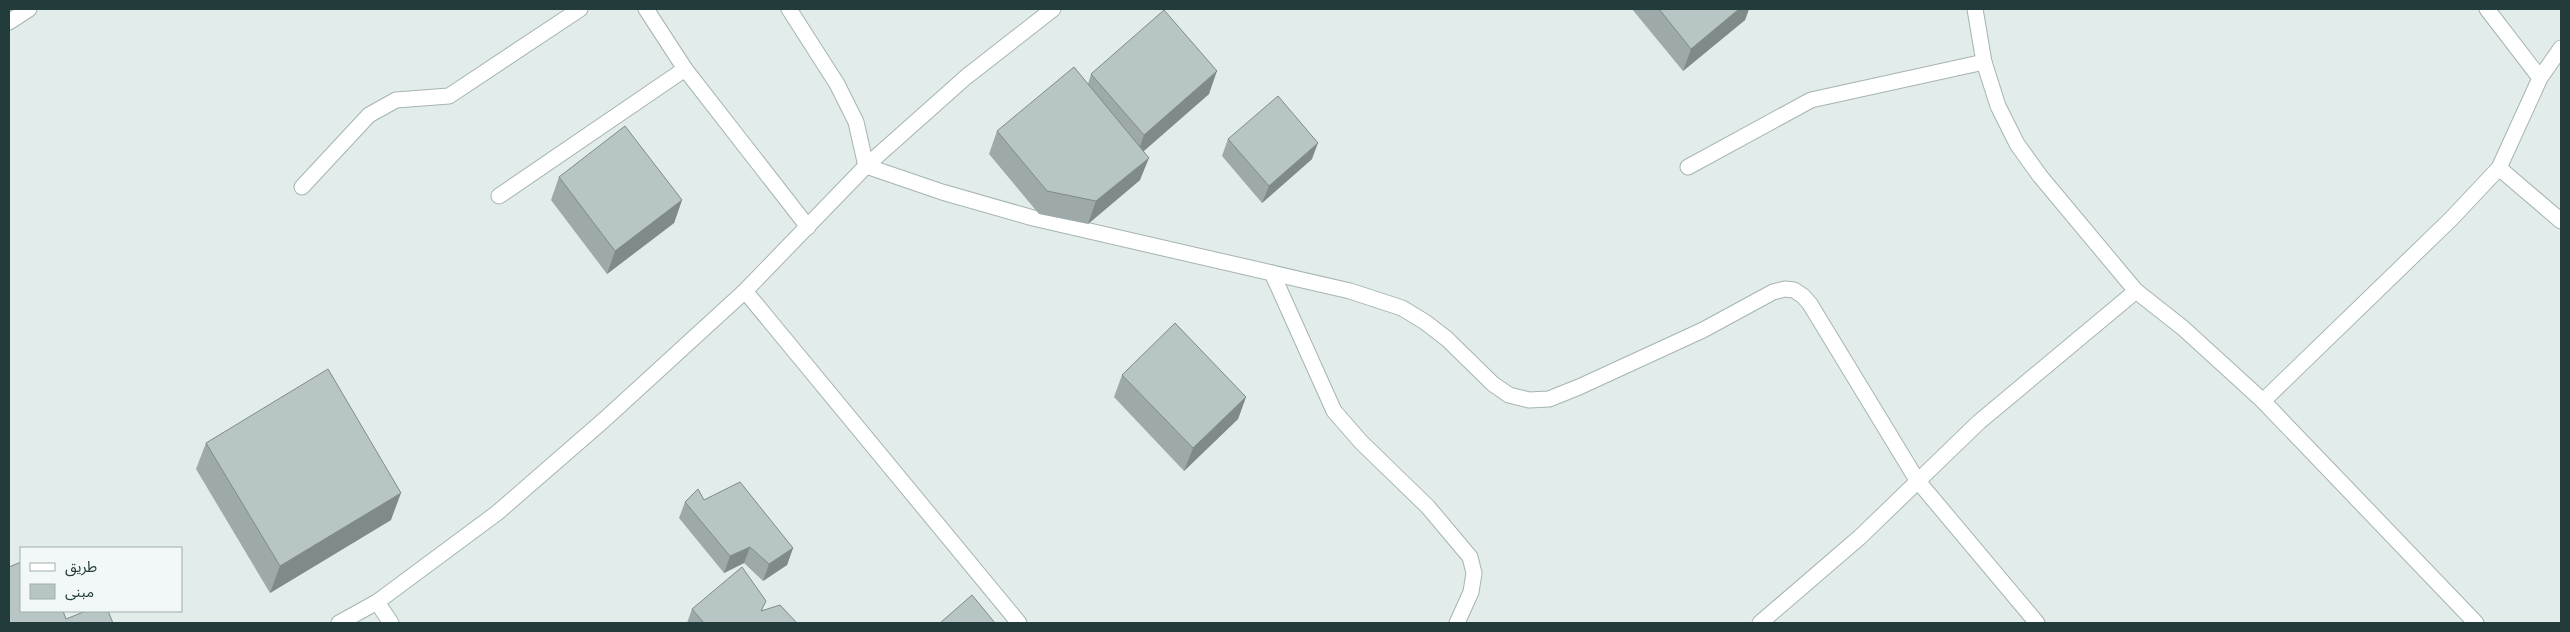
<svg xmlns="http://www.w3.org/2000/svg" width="2570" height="632" viewBox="0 0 2570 632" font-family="Karla,'Noto Sans Arabic',sans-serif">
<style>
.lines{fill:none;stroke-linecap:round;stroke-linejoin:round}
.street-casing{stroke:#a5b4b2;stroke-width:17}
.street{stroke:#fff;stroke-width:15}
.wall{fill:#9daaa9}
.shaded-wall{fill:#808b89}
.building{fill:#b7c6c4;stroke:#808b89}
</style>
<rect width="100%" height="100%" fill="#e2ecea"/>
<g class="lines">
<g class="street-casing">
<g id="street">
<path d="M646 9 685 69 808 227"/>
<path d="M789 9 837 84 856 122 866 166"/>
<path d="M1975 9 1984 62 1998 106 2017 144 2040 176 2136 291 2183 328 2263 401 2476 623"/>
<path d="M2487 9 2540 78"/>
<path d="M9 22 29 9"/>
<path d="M866 166 942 192 1033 218 1350 291 1402 308 1425 322 1447 339 1493 384 1509 395 1529 400 1549 399 1579 387 1703 330 1773 292 1785 289 1794 290 1803 296 1810 304 1917 480 2037 623"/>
<path d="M1688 167 1811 100 1984 62"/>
<path d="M2499 168 2561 221"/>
<path d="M302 187 369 115 396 100 449 96 580 9"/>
<path d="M499 196 685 69"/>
<path d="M1272 273 1334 411 1361 442 1428 507 1470 557 1474 573 1471 592 1457 623"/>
<path d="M745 291 1019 623"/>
<path d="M2263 401 2451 219 2499 168 2540 78 2561 48"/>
<path d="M377 602 391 623"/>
<path d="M339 623 377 602 497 513 604 420 745 291 866 166 966 77 1053 9"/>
<path d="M1760 623 1860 537 1979 422 2136 291"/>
</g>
</g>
<use href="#street" class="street"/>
</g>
<g class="wall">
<path d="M1632 9H1749L1745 20 1683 71Z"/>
<path d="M1091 74 1209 94 1143 151 1140 180 1088 224 1039 214 989 154 997 131 1088 84Z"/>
<path d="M1228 139 1312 159 1262 203 1222 156Z"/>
<path d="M559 177 682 200 674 223 607 274 551 200Z"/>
<path d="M1122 375 1246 397 1238 419 1184 471 1114 397Z"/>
<path d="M206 443 391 520 270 593 196 469Z"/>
<path d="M704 500 793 548 787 565 763 581 744 563 724 573 679 518 685 502Z"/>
<path d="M692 609 763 610 797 623H687Z"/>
</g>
<g class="shaded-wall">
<path d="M1739 9H1749L1745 20 1683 71 1691 49Z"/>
<path d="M1217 71 1209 94 1136 158 1144 135Z"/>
<path d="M1318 143 1312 159 1262 203 1269 186Z"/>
<path d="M1149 158 1140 180 1088 224 1096 201Z"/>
<path d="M682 200 674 223 607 274 615 251Z"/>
<path d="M1246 397 1238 419 1184 471 1193 448Z"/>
<path d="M401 493 391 520 270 593 280 566Z"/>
<path d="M750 547 744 563 724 573 730 556Z"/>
<path d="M793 548 787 565 763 581 769 564Z"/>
</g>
<g class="building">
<path d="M1659 9H1739L1691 49Z"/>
<path d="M1164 10 1217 71 1144 135 1091 74Z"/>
<path d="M1074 67 1149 158 1096 201 1047 191 997 131Z"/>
<path d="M1278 96 1318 143 1269 186 1228 139Z"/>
<path d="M625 126 682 200 615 251 559 177Z"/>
<path d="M1175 323 1246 397 1193 448 1122 375Z"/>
<path d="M328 369 401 493 280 566 206 443Z"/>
<path d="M740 482 793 548 769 564 750 547 730 556 685 502 698 489 704 500Z"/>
<path d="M21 562V611H63L66 619 86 611H108L113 623H9V567Z"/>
<path d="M742 567 766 601 761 611 780 605 797 623H704L692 609Z"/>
<path d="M972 595 995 623H940Z"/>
</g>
<rect width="2570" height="632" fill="none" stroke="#223c3c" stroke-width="20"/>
<rect x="20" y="547" width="162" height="65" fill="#f2f8f7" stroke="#9fadac"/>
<rect x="30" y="563" width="25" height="8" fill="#ffffff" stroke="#9fadac"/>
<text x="65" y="572" font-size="15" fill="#223c3c">طريق</text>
<rect x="30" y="584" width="25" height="15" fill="#b7c6c4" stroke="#9fadac"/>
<text x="65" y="597" font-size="15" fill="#223c3c">مبنى</text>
</svg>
